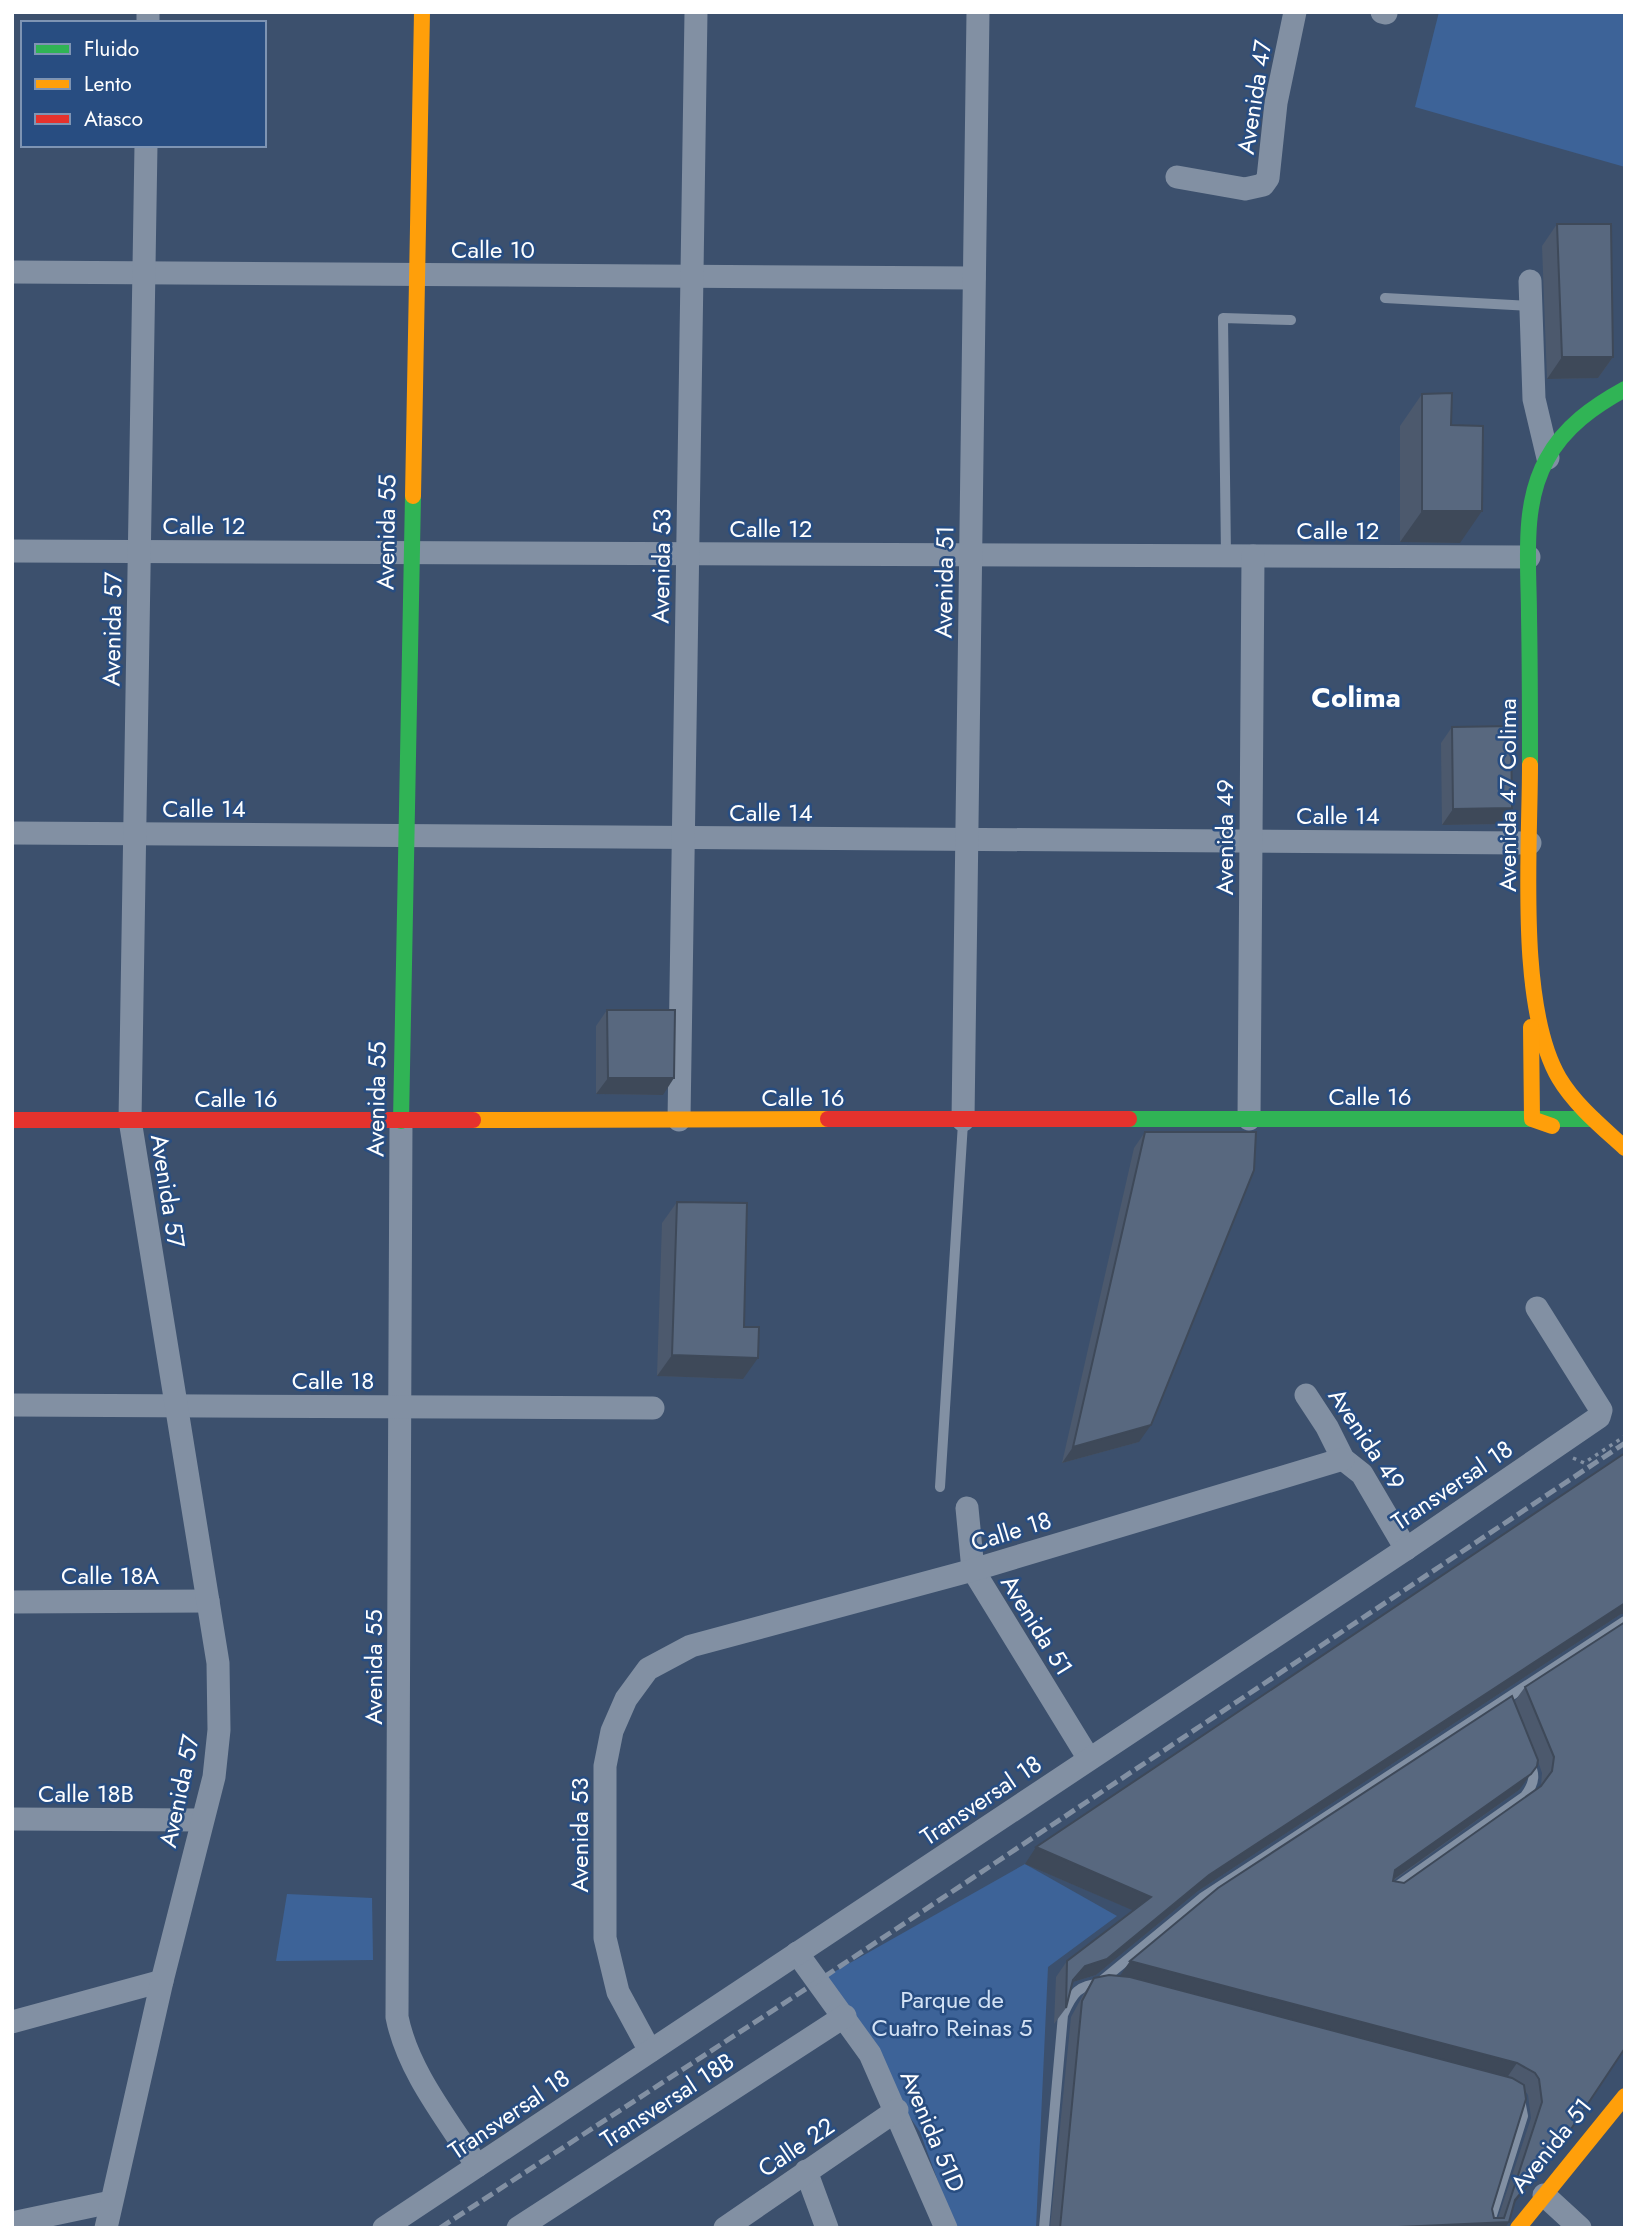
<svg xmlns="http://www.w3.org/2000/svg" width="1637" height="2240" viewBox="0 0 1637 2240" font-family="Jost,sans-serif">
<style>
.green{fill:#3d6398}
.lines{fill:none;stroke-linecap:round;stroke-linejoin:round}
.path{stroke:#8290a3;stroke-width:3.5;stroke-dasharray:3.5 5;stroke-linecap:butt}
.lane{stroke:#8290a3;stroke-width:10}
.street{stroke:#8290a3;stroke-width:23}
.fast{stroke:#30b455;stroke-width:16}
.slow{stroke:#ff9f0a;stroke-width:16}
.jam{stroke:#e5322d;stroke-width:16}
.rail{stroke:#8290a3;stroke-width:5;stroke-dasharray:12 5;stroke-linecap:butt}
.wall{fill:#4c596d;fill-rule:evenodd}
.shaded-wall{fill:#3e4959}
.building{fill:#58687f;stroke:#3e4959;stroke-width:2}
.labels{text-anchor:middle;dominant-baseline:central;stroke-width:5;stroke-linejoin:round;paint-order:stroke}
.street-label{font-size:24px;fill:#fff;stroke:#284d81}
.park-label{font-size:24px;fill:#d3e2f5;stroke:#284d81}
.quarter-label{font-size:28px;font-weight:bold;fill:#fff;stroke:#284d81}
</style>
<rect width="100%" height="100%" fill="#3c506d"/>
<g class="green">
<path d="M1439 12H1625V167L1415 107Z"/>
<path d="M1025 1864 1117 1916 1048 1967 1036 2228H955L920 2132 818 1981Z"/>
<path d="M287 1894 372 1898 373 1960 276 1961Z"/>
</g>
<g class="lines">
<path class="path" d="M1573 1458 1584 1463 1625 1436"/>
<g class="lane">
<path d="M1385 298 1530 306"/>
<path d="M1226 556 1223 318 1291 320"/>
<path d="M940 1487 963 1123"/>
<path d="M1393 1889 1525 1796C1536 1781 1535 1774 1528 1758"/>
<path d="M1100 1982 1202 1898 1625 1621"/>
<path d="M1044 2228 1063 2015C1072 1994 1079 1983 1103 1984"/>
<path d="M1488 2228 1523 2116 1520 2100"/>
</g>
<g class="street">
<path d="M1382 12 1386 13"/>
<path d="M148 23V12"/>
<path d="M1177 177 1245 189 1263 185 1268 178 1276 103 1295 12"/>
<path d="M12 272 974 278"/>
<path d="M1530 281 1534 399 1548 458"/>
<path d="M12 551 1529 557"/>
<path d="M12 833 1530 843"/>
<path d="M1249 1119 1253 556"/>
<path d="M679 1120 696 12"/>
<path d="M963 1120 978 12"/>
<path d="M401 1121 397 2017C408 2072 448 2120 477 2166"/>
<path d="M1306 1395 1327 1427 1343 1459 1362 1474 1406 1549"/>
<path d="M12 1405 653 1408"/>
<path d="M967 1508 973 1570 1089 1759"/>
<path d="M12 1602 208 1601"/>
<path d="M12 1819 202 1820"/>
<path d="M797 1953 870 2054 946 2228"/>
<path d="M12 2022 162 1981"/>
<path d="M650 2051 618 1992 605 1938V1766L612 1731 626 1699 648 1669 691 1646 973 1570 1343 1459"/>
<path d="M806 2171 827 2228"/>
<path d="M1544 2195 1580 2228"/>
<path d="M12 2223 111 2202"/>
<path d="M106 2228 162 1981 214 1777 219 1730 218 1663 130 1120 146 145"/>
<path d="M384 2228 1406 1549 1599 1417 1601 1410 1537 1308"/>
<path d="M518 2228 845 2016"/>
<path d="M725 2228 897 2110"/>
</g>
<g class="fast">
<path d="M1530 765C1530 716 1530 666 1529 616 1529 565 1521 505 1547 459 1564 427 1594 406 1625 389"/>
<path d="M1129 1119H1593"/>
<path d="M401 1121 413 496"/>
</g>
<g class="slow">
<path d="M413 496 422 12"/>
<path d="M1530 765C1530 849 1517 1006 1559 1078 1575 1105 1602 1127 1625 1148"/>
<path d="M1531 1027 1532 1119 1552 1126"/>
<path d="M473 1120 828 1119"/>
<path d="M1518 2228 1625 2096"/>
</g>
<g class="jam">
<path d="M828 1119H1129"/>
<path d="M12 1120H473"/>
</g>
<path class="rail" d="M440 2228 818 1981 1625 1443"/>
</g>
<g class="wall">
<path d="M1557 224 1613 357 1598 378 1547 379 1542 246Z"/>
<path d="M1422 394 1451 425 1460 543 1400 542V426Z"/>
<path d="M1452 727 1501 824 1442 825 1441 743Z"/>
<path d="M607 1010 663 1095 596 1094V1026Z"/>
<path d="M1145 1132 1139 1442 1062 1463 1134 1148Z"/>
<path d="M677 1202 743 1379 657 1376 662 1223Z"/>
<path d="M1625 1453V1614H1621L1198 1891 1096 1975 1073 1982 1066 2008 1054 2024 1056 1977 1067 1961 1133 1910 1025 1864Z"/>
<path d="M1625 1622V2050L1613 2065 1549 2160 1514 2203 1505 2228H1050L1071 2017 1083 1995 1094 1978 1119 1976 1514 1702 1525 1687ZM1538 1761 1542 1773 1541 1786 1404 1883 1393 1881 1519 1790ZM1525 2091 1528 2095 1531 2118 1498 2218H1494L1492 2209Z"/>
</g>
<g class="shaded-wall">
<path d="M1562 357H1613L1598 378 1547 379Z"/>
<path d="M1422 511H1482L1460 543 1400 542Z"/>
<path d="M1512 808 1501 824 1442 825 1453 809Z"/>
<path d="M608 1078H674L663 1095 596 1094Z"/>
<path d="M672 1355 758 1358 743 1379 657 1376Z"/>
<path d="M1151 1425 1139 1442 1062 1463 1073 1447Z"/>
<path d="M1625 1603V1614H1621L1198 1891 1096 1975 1073 1982 1066 1991 1085 1966 1209 1875Z"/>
<path d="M1537 1766 1519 1790 1383 1887 1395 1870Z"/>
<path d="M1036 1847 1151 1897 1139 1913 1025 1864Z"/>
<path d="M1130 1961 1517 2063 1506 2079 1119 1977Z"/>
<path d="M1561 2144 1549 2160 1504 2216 1515 2200Z"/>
<path d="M1509 2222 1505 2228H1376Z"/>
</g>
<g class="building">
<path d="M1557 224H1611L1613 357H1562Z"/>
<path d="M1452 393 1451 425 1483 426 1482 511H1422V394Z"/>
<path d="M1511 726 1512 808 1453 809 1452 727Z"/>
<path d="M607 1010H675L674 1078H608Z"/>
<path d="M1145 1132H1256L1254 1170 1151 1425 1073 1447Z"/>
<path d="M677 1202 747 1203 744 1327H759L758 1358 672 1355Z"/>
<path d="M1625 1453V1603L1209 1875 1107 1959 1085 1966 1073 1980 1066 2008 1067 1961 1151 1897 1036 1847Z"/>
<path d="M1625 1622V2048L1561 2144 1515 2200 1509 2222 1376 2228H1060L1082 2001 1094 1978 1109 1975 1130 1977 1512 2078 1524 2085 1526 2099 1492 2209 1494 2218H1504L1542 2102 1539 2079 1535 2073 1517 2063 1130 1961 1218 1888 1512 1696 1538 1760 1537 1766 1531 1774 1395 1870 1393 1881 1404 1883 1541 1786 1552 1771 1554 1757 1525 1687Z"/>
</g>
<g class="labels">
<g class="street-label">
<text transform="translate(1254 97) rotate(-81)">Avenida 47</text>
<text x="493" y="249">Calle 10</text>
<text x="204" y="525">Calle 12</text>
<text x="771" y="528">Calle 12</text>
<text x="1338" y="530">Calle 12</text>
<text transform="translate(386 532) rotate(-89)">Avenida 55</text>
<text transform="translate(661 566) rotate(-89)">Avenida 53</text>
<text transform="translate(944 582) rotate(-89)">Avenida 51</text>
<text transform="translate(112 629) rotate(-89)">Avenida 57</text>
<text transform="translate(1507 795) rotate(-90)">Avenida 47 Colima</text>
<text x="204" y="808">Calle 14</text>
<text x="771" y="812">Calle 14</text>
<text x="1338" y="815">Calle 14</text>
<text transform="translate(1224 837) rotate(-90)">Avenida 49</text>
<text x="1370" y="1096">Calle 16</text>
<text x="803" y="1097">Calle 16</text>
<text x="236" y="1098">Calle 16</text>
<text transform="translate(376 1099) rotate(-89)">Avenida 55</text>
<text transform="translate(168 1191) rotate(81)">Avenida 57</text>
<text x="333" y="1380">Calle 18</text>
<text transform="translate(1367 1439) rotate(56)">Avenida 49</text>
<text transform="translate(1452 1485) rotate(-34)">Transversal 18</text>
<text transform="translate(1011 1531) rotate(-17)">Calle 18</text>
<text x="110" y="1575">Calle 18A</text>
<text transform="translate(1037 1625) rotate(58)">Avenida 51</text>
<text transform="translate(373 1667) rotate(-90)">Avenida 55</text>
<text transform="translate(179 1791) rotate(-78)">Avenida 57</text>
<text x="86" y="1793">Calle 18B</text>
<text transform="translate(981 1800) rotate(-34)">Transversal 18</text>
<text transform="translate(579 1835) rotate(-90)">Avenida 53</text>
<text transform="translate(667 2100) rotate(-33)">Transversal 18B</text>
<text transform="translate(509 2114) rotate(-34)">Transversal 18</text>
<text transform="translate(933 2131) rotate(67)">Avenida 51D</text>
<text transform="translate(1551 2145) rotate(-51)">Avenida 51</text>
<text transform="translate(796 2147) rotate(-34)">Calle 22</text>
</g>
<g class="park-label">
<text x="952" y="1999">Parque de<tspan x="952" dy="28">Cuatro Reinas 5</tspan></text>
</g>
<g class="quarter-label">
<text x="1356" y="697">Colima</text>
</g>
</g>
<rect width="1637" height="2240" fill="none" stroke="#ffffff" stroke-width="28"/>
<rect x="21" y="21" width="245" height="126" fill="#284d81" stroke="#7e94b3" stroke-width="2"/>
<rect x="35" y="44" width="35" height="10" fill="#30b455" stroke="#7e94b3" stroke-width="2"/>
<text x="84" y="56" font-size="21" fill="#ffffff">Fluido</text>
<rect x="35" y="79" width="35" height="10" fill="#ff9f0a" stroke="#7e94b3" stroke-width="2"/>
<text x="84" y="91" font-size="21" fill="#ffffff">Lento</text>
<rect x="35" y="114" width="35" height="10" fill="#e5322d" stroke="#7e94b3" stroke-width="2"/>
<text x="84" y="126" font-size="21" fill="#ffffff">Atasco</text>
</svg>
